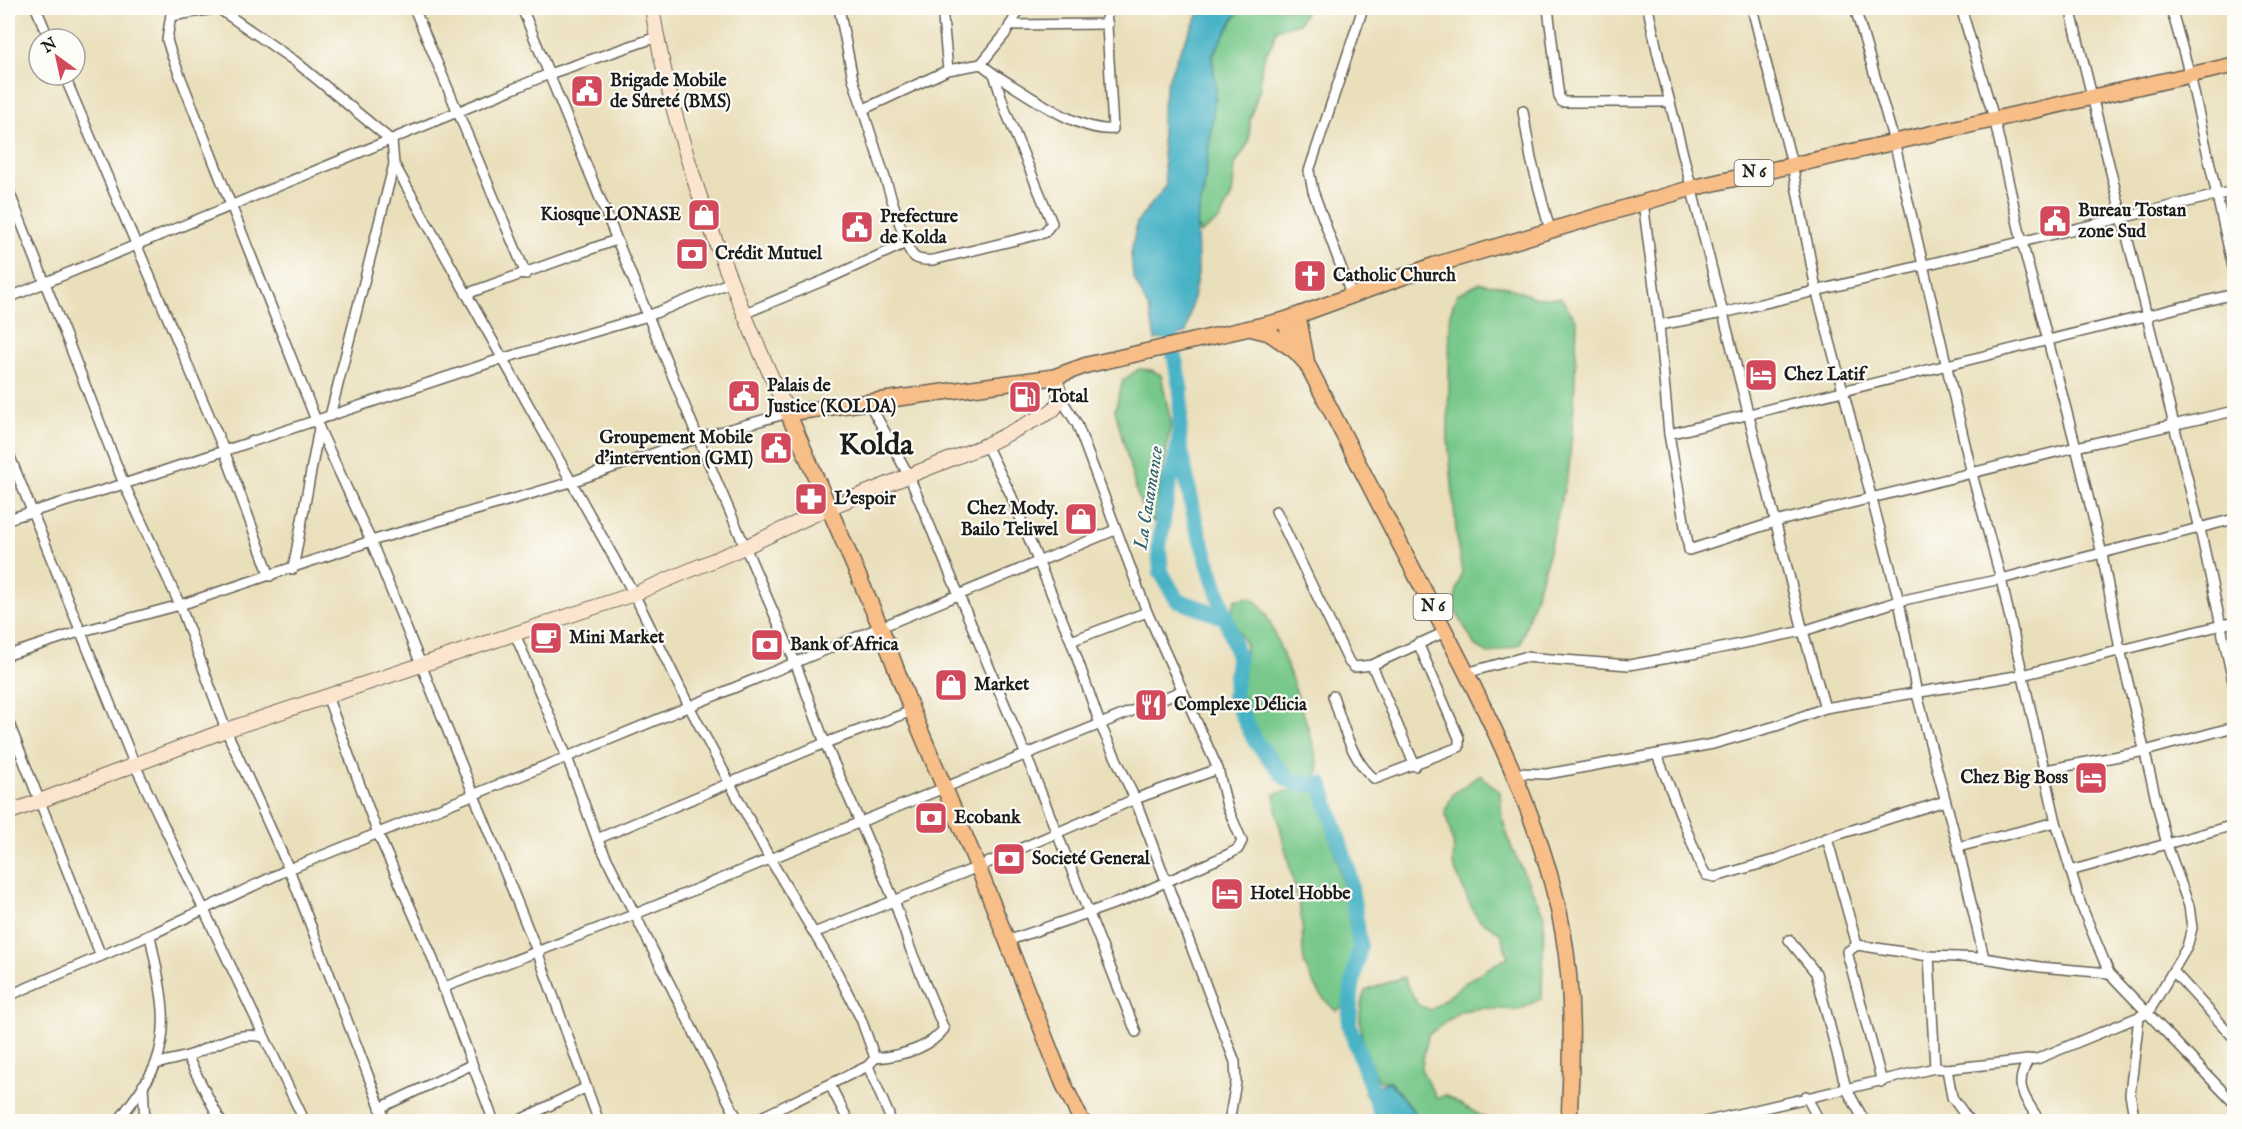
<svg xmlns="http://www.w3.org/2000/svg" width="2242" height="1129" viewBox="0 0 2242 1129" font-family="'IM FELL English',serif">
<style>
.green{fill:#77c88a;stroke:#4a7253;stroke-width:1.5}
.water{fill:#49b3c6;stroke:#326871;stroke-width:1.5}
.lines{fill:none;stroke-linecap:round;stroke-linejoin:round}
.river{stroke:#49b3c6;stroke-width:16}
.street-casing{stroke:#646054;stroke-width:12}
.secondary-casing{stroke:#646054;stroke-width:16}
.primary-casing{stroke:#646054;stroke-width:18}
.street{stroke:#fff;stroke-width:9}
.secondary{stroke:#fce5cf;stroke-width:14}
.primary{stroke:#f7be88;stroke-width:15}
.labels{text-anchor:middle;dominant-baseline:central;stroke-width:4.5;stroke-linejoin:round;paint-order:stroke}
.shield{fill:#fdfcf7;stroke:#605f5e;stroke-width:1.5}
.shield-label{font-size:16px;font-weight:bold;fill:#1c1c1c}
.poi-label{font-size:18px;font-weight:bold;fill:#1c1c1c;stroke:#fdfcf7;text-anchor:start}
.water-label{font-size:20px;font-style:italic;fill:#306068;stroke:#fdfcf7}
.town-label{font-size:30px;font-weight:bold;fill:#1c1c1c;stroke:#fdfcf7}
</style>
<rect width="100%" height="100%" fill="#fdfcf7"/>
<filter id="ink" filterUnits="userSpaceOnUse"><feTurbulence type="fractalNoise" baseFrequency=".0167" numOctaves="2"/><feDisplacementMap in="SourceGraphic" scale="12" xChannelSelector="R" yChannelSelector="G"/><feConvolveMatrix kernelMatrix="1 2 1 2 8 2 1 2 1" color-interpolation-filters="sRGB"/></filter>
<filter id="wash" filterUnits="userSpaceOnUse"><feTurbulence type="fractalNoise" baseFrequency=".008" numOctaves="4" result="noise"/><feDisplacementMap in="SourceGraphic" scale="24" xChannelSelector="R" yChannelSelector="G"/><feGaussianBlur stdDeviation="1.35" result="paint"/><feColorMatrix in="noise" values="0 0 0 0 0 0 0 0 0 0 0 0 0 0 0 0 0 1.4 0 .05"/><feComposite in="paint" operator="in"/></filter>
<g filter="url(#wash)">
<rect width="100%" height="100%" fill="#eadfbb"/>
<g class="green">
<path d="M1240 8H1307L1299 23 1276 29 1273 41 1262 62 1260 87 1250 119 1249 142 1235 165 1232 195 1220 219 1200 234 1197 223 1204 187 1216 89 1212 56Z"/>
<path d="M1480 283 1508 287 1536 298H1561L1577 321 1574 403 1569 468 1546 563 1520 645 1488 654 1475 646 1453 606 1462 571 1457 542 1448 437 1450 314 1457 294Z"/>
<path d="M1139 369 1151 370 1161 375 1171 423 1154 522 1145 516 1137 494 1115 410 1123 380Z"/>
<path d="M1250 597C1256 601 1261 606 1265 613 1276 632 1321 756 1318 772 1317 776 1313 781 1312 785L1298 778 1260 741 1240 690 1246 645 1231 617 1235 600Z"/>
<path d="M1480 775 1500 792 1502 818 1512 849 1544 915 1542 998 1519 1010 1482 1008 1461 1011 1428 1035 1421 1069 1437 1099 1445 1095 1490 1121H1421L1390 1081H1379C1363 1054 1354 1021 1365 991L1403 977 1418 1005 1431 1010 1471 978 1508 957 1500 932 1478 919 1468 900 1453 865 1454 847 1445 811 1453 794Z"/>
<path d="M1306 787 1318 791 1354 925 1355 947 1345 1005 1336 1011C1323 1000 1314 986 1307 970 1299 952 1305 934 1301 916 1294 875 1279 836 1274 794Z"/>
</g>
<g class="water">
<path d="M1202 8H1240L1212 56 1216 89 1204 187 1197 223 1198 273 1186 333 1155 340 1150 312 1133 276 1131 253 1137 222 1166 186C1163 154 1158 120 1166 88 1173 60 1189 33 1202 8Z"/>
<path d="M1389 1081 1421 1121H1380L1364 1092Z"/>
</g>
<g class="lines">
<g class="river">
<path d="M1167 316 1181 392 1179 442 1167 495 1159 547 1161 572 1177 600 1226 618 1238 657 1234 697 1255 741 1287 779 1300 784H1321L1348 869 1360 945 1351 993 1349 1025 1384 1122"/>
<path d="M1180 446 1196 525 1226 618"/>
</g>
</g>
</g>
<g filter="url(#ink)">
<g class="lines">
<g class="street-casing">
<g id="street">
<path d="M36 8 49 39"/>
<path d="M172 8 167 40 171 53 319 428 371 541 537 951 599 1122"/>
<path d="M218 8 296 62 392 141 394 164 634 594 689 706 770 859 837 972 861 1019 875 1058 868 1066 889 1115"/>
<path d="M414 8 526 274"/>
<path d="M522 8 698 438 795 662 825 743 894 900 910 948 944 1029C928 1050 899 1056 875 1058"/>
<path d="M942 8 948 70"/>
<path d="M1548 8 1559 97 1562 102H1670"/>
<path d="M1648 8 1658 55 1803 631 1825 708"/>
<path d="M1752 8 1792 164 1816 289 1899 601 1917 694 1958 847 1984 958"/>
<path d="M1855 8 1894 141 1972 474 2001 579 2056 822 2081 905 2109 973 2234 1103"/>
<path d="M2070 8 2200 529 2234 686"/>
<path d="M2171 8 2190 75 2234 272"/>
<path d="M171 16 220 8"/>
<path d="M1010 25 1108 24"/>
<path d="M981 64 1006 33 1020 8"/>
<path d="M994 74C1026 93 1077 132 1113 129L1106 8"/>
<path d="M64 75 224 450 270 576"/>
<path d="M864 109 948 70 981 64 994 74 1006 112 1052 223 1044 233 933 260C916 261 912 258 906 243"/>
<path d="M1523 111 1531 159 1550 230"/>
<path d="M8 189 124 484 180 605 226 730 289 869 386 1122"/>
<path d="M1643 202 1659 325 1669 434 1689 550 1775 522 2076 447 2234 411"/>
<path d="M466 294 616 240"/>
<path d="M1352 297 1313 191 1309 171 1363 8"/>
<path d="M8 298 549 74 657 37"/>
<path d="M743 314 825 280 906 243 853 79 839 8"/>
<path d="M1659 325 1723 313 2234 191"/>
<path d="M869 403 909 476 1026 755 1136 1032"/>
<path d="M330 416 394 164"/>
<path d="M1669 434 2234 294"/>
<path d="M986 445 1011 495 1071 641 1100 724 1135 799 1235 1062 1236 1082 1229 1122"/>
<path d="M8 452 134 763 305 1122"/>
<path d="M1276 511 1349 662 1354 667 1372 665 1445 632"/>
<path d="M8 519 124 484 501 359 648 316 731 282"/>
<path d="M293 569 319 428"/>
<path d="M515 634 567 757 597 839 825 743 912 711"/>
<path d="M1071 641 1147 612"/>
<path d="M8 655 79 632 180 605 371 541 571 482 698 438 788 413"/>
<path d="M1372 665 1415 766"/>
<path d="M1466 673 1524 657 1629 665 1697 653 1803 631 1899 601 2001 579 2234 519"/>
<path d="M327 696 378 834 431 954 494 1122"/>
<path d="M1333 696C1342 723 1352 762 1375 779L1459 747V738L1418 643"/>
<path d="M8 721 101 956"/>
<path d="M1657 755 1701 866 1706 875 1715 877 1774 860 1827 838 1945 801"/>
<path d="M2046 770 2145 751 2234 727"/>
<path d="M1513 773 1547 774 1713 744 1776 726 1825 708 2022 675 2234 622"/>
<path d="M1827 838 1857 945"/>
<path d="M597 839 739 1122"/>
<path d="M1958 847 2056 822"/>
<path d="M2070 871 2234 825"/>
<path d="M814 933 978 867 1135 799 1218 769"/>
<path d="M1789 940 1816 973 1846 1088 1865 1122"/>
<path d="M1007 941 1125 900 1229 854 1238 849 1242 841 1227 806 1218 769 1147 612 1077 424 1060 397"/>
<path d="M1929 956 1935 1068"/>
<path d="M2173 971 2234 1038"/>
<path d="M442 988 633 915 1181 691"/>
<path d="M8 996 150 935 289 869 567 757 1115 530"/>
<path d="M187 1056 221 1122"/>
<path d="M2029 1059C2012 1087 2025 1097 2040 1122"/>
<path d="M156 1064C166 1061 177 1059 188 1056 213 1047 236 1030 263 1037"/>
<path d="M1947 1069 1952 1097 1970 1122"/>
<path d="M1882 1082 1847 952 1857 945 1929 956 1984 958 2040 967 2109 973"/>
<path d="M143 1085 145 1122"/>
<path d="M830 1085 849 1122"/>
<path d="M1806 1096 1820 1122"/>
<path d="M380 1108 471 1065"/>
<path d="M118 1122C130 1103 148 1084 156 1063 172 1019 158 979 150 935"/>
<path d="M516 1122 585 1088"/>
<path d="M751 1122 868 1066"/>
<path d="M1704 1122 1935 1068 1947 1069 2037 1059 2148 1013 2187 947 2192 928 2189 906 2167 845 2120 649 2102 554 2076 447 2022 242 1994 118 1961 8"/>
<path d="M2135 1122 2130 1094 2139 1017"/>
</g>
</g>
<g class="secondary-casing">
<g id="secondary">
<path d="M652 8C675 149 728 284 788 413"/>
<path d="M8 813 226 730 634 594 747 546 828 508 986 445 1052 411C1063 400 1060 391 1054 377"/>
</g>
</g>
<g class="primary-casing">
<g id="primary">
<path d="M1298 316 1307 364"/>
<path d="M1285 320 1294 350 1307 364C1349 446 1391 528 1434 610 1487 712 1542 817 1563 932 1574 995 1572 1058 1569 1122"/>
<path d="M1253 329 1269 333 1294 350"/>
<path d="M1082 1122 1063 1083 978 867 912 711 880 626 788 413 1054 377 1087 365 1285 320 1435 265 1692 188 2234 65"/>
</g>
</g>
<use href="#street" class="street"/>
<use href="#secondary" class="secondary"/>
<use href="#primary" class="primary"/>
</g>
</g>
<defs>
<g id="civic-square" transform="scale(1.725)"><rect x="-9" y="-9" width="18" height="18" rx="4" fill="#d1495b" stroke="#fdfcf7"/><path d="M-.6-6.5H3V-4.5H.6V-3L4-1V1h2V6H-6V1h2V-1L-.6-3ZM-1.2 2.5V6h2.4V2.5Z" fill="#fff"/></g>
<g id="shop-square" transform="scale(1.725)"><rect x="-9" y="-9" width="18" height="18" rx="4" fill="#d1495b" stroke="#fdfcf7"/><path d="M-5-2.5h2.3a2.7 3.5 0 0 1 5.4 0H5L5.5 6h-11ZM-1.5-2.5h3a1.5 2.3 0 0 0-3 0Z" fill="#fff"/></g>
<g id="bank-square" transform="scale(1.725)"><rect x="-9" y="-9" width="18" height="18" rx="4" fill="#d1495b" stroke="#fdfcf7"/><path d="M-6-4H6V4H-6ZM0-2.3a2.3 2.3 0 1 0 0 4.6a2.3 2.3 0 1 0 0-4.6Z" fill="#fff"/></g>
<g id="church-square" transform="scale(1.725)"><rect x="-9" y="-9" width="18" height="18" rx="4" fill="#d1495b" stroke="#fdfcf7"/><path d="M-1.2-6h2.4v3.5h3.3v2.4h-3.3V6h-2.4V-.1h-3.3v-2.4h3.3Z" fill="#fff"/></g>
<g id="hotel-square" transform="scale(1.725)"><rect x="-9" y="-9" width="18" height="18" rx="4" fill="#d1495b" stroke="#fdfcf7"/><path d="M-6-4.5h1.5V1H6V5H4.5V3h-9V5H-6ZM-4 0a1.8 1.8 0 1 1 3.6 0ZM.5 0V-2.5h3Q6-2.5 6 0Z" fill="#fff"/></g>
<g id="fuel-square" transform="scale(1.725)"><rect x="-9" y="-9" width="18" height="18" rx="4" fill="#d1495b" stroke="#fdfcf7"/><path d="M-5.5-6h7V0h2V4h1.3V-2.5L3-4.5l.8-.8L6-3V5H2.5V1h-1V6h-7ZM-4.2-4.7v3.2H.2V-4.7Z" fill="#fff"/></g>
<g id="pharmacy-square" transform="scale(1.725)"><rect x="-9" y="-9" width="18" height="18" rx="4" fill="#d1495b" stroke="#fdfcf7"/><path d="M-2-6h4v4h4v4h-4v4h-4v-4h-4v-4h4Z" fill="#fff"/></g>
<g id="cafe-square" transform="scale(1.725)"><rect x="-9" y="-9" width="18" height="18" rx="4" fill="#d1495b" stroke="#fdfcf7"/><path d="M-5.5-4.5H6V0H3Q3 3.5 0 3.5H-2.5Q-5.5 3.5-5.5 0ZM3-3.2v2h1.7v-2ZM-6 4.5H4V6H-6Z" fill="#fff"/></g>
<g id="restaurant-square" transform="scale(1.725)"><rect x="-9" y="-9" width="18" height="18" rx="4" fill="#d1495b" stroke="#fdfcf7"/><path d="M-5-6h1v4h1v-4h1v4h1v-4h1v5L-1.5 .5V6h-2V.5L-5-1ZM5-6V6H3V1.5H1.5Q1.5-4 5-6Z" fill="#fff"/></g>
</defs>
<g fill-rule="evenodd">
<use href="#civic-square" x="587" y="91"/>
<use href="#shop-square" x="704" y="215"/>
<use href="#civic-square" x="2055" y="221"/>
<use href="#civic-square" x="857" y="227"/>
<use href="#bank-square" x="692" y="254"/>
<use href="#church-square" x="1310" y="276"/>
<use href="#hotel-square" x="1761" y="375"/>
<use href="#civic-square" x="744" y="396"/>
<use href="#fuel-square" x="1025" y="397"/>
<use href="#civic-square" x="776" y="448"/>
<use href="#pharmacy-square" x="811" y="499"/>
<use href="#shop-square" x="1081" y="519"/>
<use href="#cafe-square" x="546" y="638"/>
<use href="#bank-square" x="767" y="645"/>
<use href="#shop-square" x="951" y="685"/>
<use href="#restaurant-square" x="1151" y="705"/>
<use href="#hotel-square" x="2091" y="778"/>
<use href="#bank-square" x="931" y="818"/>
<use href="#bank-square" x="1009" y="859"/>
<use href="#hotel-square" x="1227" y="894"/>
</g>
<g class="labels">
<g class="shield">
<rect x="1734.5" y="160" width="39" height="26" rx="4.5"/>
<rect x="1413.5" y="594" width="39" height="26" rx="4.5"/>
</g>
<g class="shield-label">
<text x="1754" y="173">N 6</text>
<text x="1433" y="607">N 6</text>
</g>
<g class="poi-label">
<text x="610" y="81">Brigade Mobile<tspan x="610" dy="21">de Sûreté (BMS)</tspan></text>
<text x="2078" y="211">Bureau Tostan<tspan x="2078" dy="21">zone Sud</tspan></text>
<text x="681" y="215" text-anchor="end">Kiosque LONASE</text>
<text x="880" y="217">Prefecture<tspan x="880" dy="21">de Kolda</tspan></text>
<text x="715" y="254">Crédit Mutuel</text>
<text x="1333" y="276">Catholic Church</text>
<text x="1784" y="375">Chez Latif</text>
<text x="767" y="386">Palais de<tspan x="767" dy="21">Justice (KOLDA)</tspan></text>
<text x="1048" y="397">Total</text>
<text x="753" y="438" text-anchor="end">Groupement Mobile<tspan x="753" dy="21">d'intervention (GMI)</tspan></text>
<text x="834" y="499">L'espoir</text>
<text x="1058" y="509" text-anchor="end">Chez Mody.<tspan x="1058" dy="21">Bailo Teliwel</tspan></text>
<text x="569" y="638">Mini Market</text>
<text x="790" y="645">Bank of Africa</text>
<text x="974" y="685">Market</text>
<text x="1174" y="705">Complexe Délicia</text>
<text x="2068" y="778" text-anchor="end">Chez Big Boss</text>
<text x="954" y="818">Ecobank</text>
<text x="1032" y="859">Societé General</text>
<text x="1250" y="894">Hotel Hobbe</text>
</g>
<g class="water-label">
<text transform="translate(1149 498) rotate(-81)">La Casamance</text>
</g>
<g class="town-label">
<text x="876" y="446">Kolda</text>
</g>
</g>
<rect width="2242" height="1129" fill="none" stroke="#fdfcf7" stroke-width="30"/>
<g transform="translate(57 57) rotate(327)"><circle r="28" fill="#fdfcf7" stroke="#a3a29f" stroke-width="1.5"/>
<path d="M0-4.5L10 22L0 15L-10 22Z" fill="#d1495b"/>
<text y="-9" font-size="16" font-weight="bold" text-anchor="middle" fill="#1c1c1c">N</text>
</g>
</svg>
